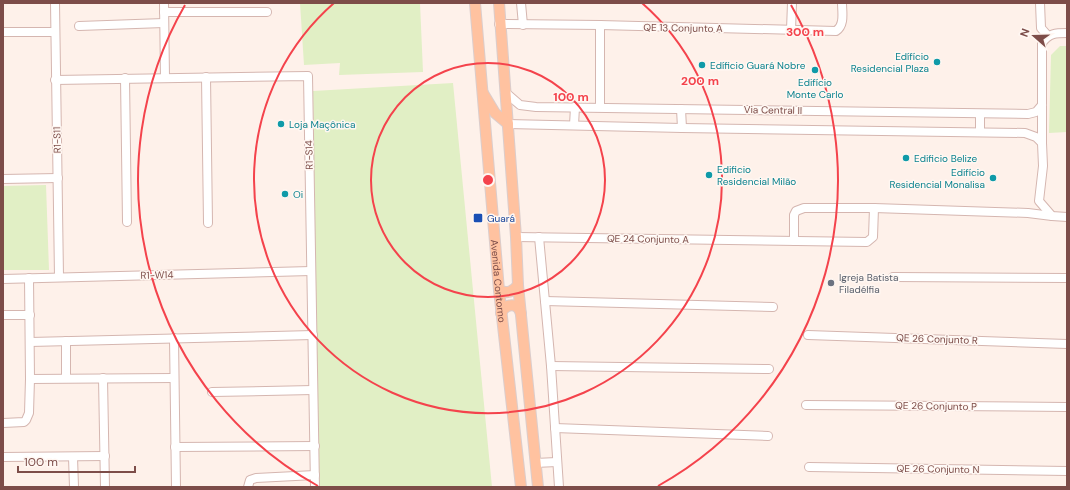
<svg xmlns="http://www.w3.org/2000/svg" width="1070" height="490" viewBox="0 0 1070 490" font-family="'DM Sans',sans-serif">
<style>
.green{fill:#e1efc5}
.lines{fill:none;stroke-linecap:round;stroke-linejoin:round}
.minor-casing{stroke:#d5b6b0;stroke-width:10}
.major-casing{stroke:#dbcdcc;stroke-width:12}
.minor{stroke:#fff;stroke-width:8}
.major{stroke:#ffc2a0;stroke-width:10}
.ring{fill:none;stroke:#f4434c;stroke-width:2}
.culture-dot{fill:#0f9aa8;stroke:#fff7f2;stroke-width:1.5}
.transit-dot{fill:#1a4fb4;stroke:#fff7f2;stroke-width:1.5}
.worship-dot{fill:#6b7280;stroke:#fff7f2;stroke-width:1.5}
.labels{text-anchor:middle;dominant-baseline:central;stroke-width:3;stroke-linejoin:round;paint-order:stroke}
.street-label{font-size:10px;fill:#7d4d49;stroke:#fff7f2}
.culture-label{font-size:10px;fill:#0d838f;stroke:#fff7f2;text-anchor:start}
.transit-label{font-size:10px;fill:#164399;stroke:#fff7f2;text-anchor:start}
.worship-label{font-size:10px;fill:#5b616d;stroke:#fff7f2;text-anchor:start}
.centre{fill:#f4434c;stroke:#fff7f2;stroke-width:2}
.ring-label{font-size:12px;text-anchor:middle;font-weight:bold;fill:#f4434c;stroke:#fff7f2;stroke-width:3;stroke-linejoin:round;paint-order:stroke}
</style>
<rect width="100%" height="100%" fill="#fef1ea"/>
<g class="green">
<path d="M300 3H420L423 72 339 75 340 63 304 65Z"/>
<path d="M1060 46H1067V132L1049 133 1051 55Z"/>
<path d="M453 83 492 487H318L313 91Z"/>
<path d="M46 185 49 270H3V186Z"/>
</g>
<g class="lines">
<g class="minor-casing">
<g id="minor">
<path d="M55 3 59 277"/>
<path d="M164 3 165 78"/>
<path d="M521 3 523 25"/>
<path d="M1040 3 1041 28 1048 36"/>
<path d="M164 12H267"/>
<path d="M499 24 600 25 836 31C845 25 842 12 842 3"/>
<path d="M79 26 164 23"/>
<path d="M791 30 792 3"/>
<path d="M3 32H55"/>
<path d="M206 77 208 223"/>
<path d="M125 78 127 222"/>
<path d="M55 80 308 76 315 487"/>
<path d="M505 92 520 105 536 107 1028 114 1036 112 1042 105"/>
<path d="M600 107V25"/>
<path d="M681 109 682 128"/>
<path d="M508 124 682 128 1025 133 1036 137 1042 143 1043 166 1039 201 1052 216 1067 217"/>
<path d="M574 125 575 107"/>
<path d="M980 132V114"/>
<path d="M1042 143V43C1049 33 1056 33 1067 33"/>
<path d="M3 179 58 178"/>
<path d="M516 237 867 242 873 237 874 208"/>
<path d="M539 237 551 366 559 487"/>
<path d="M794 241V215L796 211 804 208H874L1028 213 1052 216"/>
<path d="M893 277 1067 278"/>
<path d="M3 279 311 271"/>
<path d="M545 301 773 307"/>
<path d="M3 315H30"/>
<path d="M808 335 1067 344"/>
<path d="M174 338 176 487"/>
<path d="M66 341V378"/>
<path d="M30 342 313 335"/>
<path d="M551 366 769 369"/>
<path d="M103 378 105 487"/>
<path d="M30 379 174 378"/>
<path d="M212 392 313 390"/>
<path d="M806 405 1067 407"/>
<path d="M3 423 24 422 26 420 29 413 30 379 29 278"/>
<path d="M555 428 768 436"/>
<path d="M175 447 315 446"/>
<path d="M3 457 105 456"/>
<path d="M73 457 74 487"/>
<path d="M535 463 557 462"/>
<path d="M809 467 1067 471"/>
<path d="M248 487 250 480 256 478 315 475"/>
</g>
</g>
<g class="major-casing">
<g id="major">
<path id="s1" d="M475 3 499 290 521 487"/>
<path d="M499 3 516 237 518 285 538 487"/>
<path d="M483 93 495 113 508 124"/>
<path d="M499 290C507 294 513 292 518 285"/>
<path d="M501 313C506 303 518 302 521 314"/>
</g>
</g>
<use href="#minor" class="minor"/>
<use href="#major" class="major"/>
</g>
<g class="ring">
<circle cx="488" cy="180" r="117"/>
<path d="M642 3A234 234 0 1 1 334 3"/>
<path d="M318 486A350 350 0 0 1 185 5M791 5A350 350 0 0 1 658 486"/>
</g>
<g class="culture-dot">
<circle cx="937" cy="62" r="4"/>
<circle cx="702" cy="65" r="4"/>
<circle cx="815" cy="70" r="4"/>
<circle cx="281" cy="124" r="4"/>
<circle cx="906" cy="158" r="4"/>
<circle cx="709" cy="175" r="4"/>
<circle cx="993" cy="178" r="4"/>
<circle cx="285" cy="194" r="4"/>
</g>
<rect class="transit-dot" x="473" y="213" width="10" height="10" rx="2"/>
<circle class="worship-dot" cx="831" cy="283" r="4"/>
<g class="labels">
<g class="street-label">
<text transform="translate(683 28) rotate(1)">QE 13 Conjunto A</text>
<text transform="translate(773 110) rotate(1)">Via Central II</text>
<text transform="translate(57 140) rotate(-91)">R1-S11</text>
<text transform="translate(309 155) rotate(-91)">R1-S14</text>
<text transform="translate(648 239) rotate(1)">QE 24 Conjunto A</text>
<text transform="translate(157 275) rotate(-1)">R1-W14</text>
<text stroke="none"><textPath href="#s1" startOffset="279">Avenida Contorno</textPath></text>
<text transform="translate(937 339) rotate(2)">QE 26 Conjunto R</text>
<text transform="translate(936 406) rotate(1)">QE 26 Conjunto P</text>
<text transform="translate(938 469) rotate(1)">QE 26 Conjunto N</text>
</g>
<g class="culture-label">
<text x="929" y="56" text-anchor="end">Edífício<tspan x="929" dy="12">Residencial Plaza</tspan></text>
<text x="710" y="65">Edíficio Guará Nobre</text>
<text x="815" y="82" text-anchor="middle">Edifício<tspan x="815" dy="12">Monte Carlo</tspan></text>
<text x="289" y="124">Loja Maçônica</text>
<text x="914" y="158">Edificio Belize</text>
<text x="717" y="169">Edificio<tspan x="717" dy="12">Residencial Milão</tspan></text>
<text x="985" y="172" text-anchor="end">Edifício<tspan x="985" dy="12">Residencial Monalisa</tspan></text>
<text x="293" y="194">Oi</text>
</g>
<g class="transit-label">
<text x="487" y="218">Guará</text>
</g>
<g class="worship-label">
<text x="839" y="277">Igreja Batista<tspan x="839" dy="12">Filadélfia</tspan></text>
</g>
</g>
<circle cx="488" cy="180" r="6" class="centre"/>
<g class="ring-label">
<text x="805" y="36">300 m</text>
<text x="700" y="85">200 m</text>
<text x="571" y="101">100 m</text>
</g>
<rect width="1070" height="490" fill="none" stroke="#7d4d49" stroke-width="8"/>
<g transform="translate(1034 36) rotate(290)" stroke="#fff7f2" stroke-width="3" paint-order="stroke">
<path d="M0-3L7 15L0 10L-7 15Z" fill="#7d4d49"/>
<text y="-6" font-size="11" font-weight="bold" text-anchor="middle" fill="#7d4d49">N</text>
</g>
<path d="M18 466v6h117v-6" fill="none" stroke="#7d4d49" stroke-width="2"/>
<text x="24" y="466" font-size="12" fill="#7d4d49" stroke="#fff7f2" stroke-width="3" paint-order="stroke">100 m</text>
</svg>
